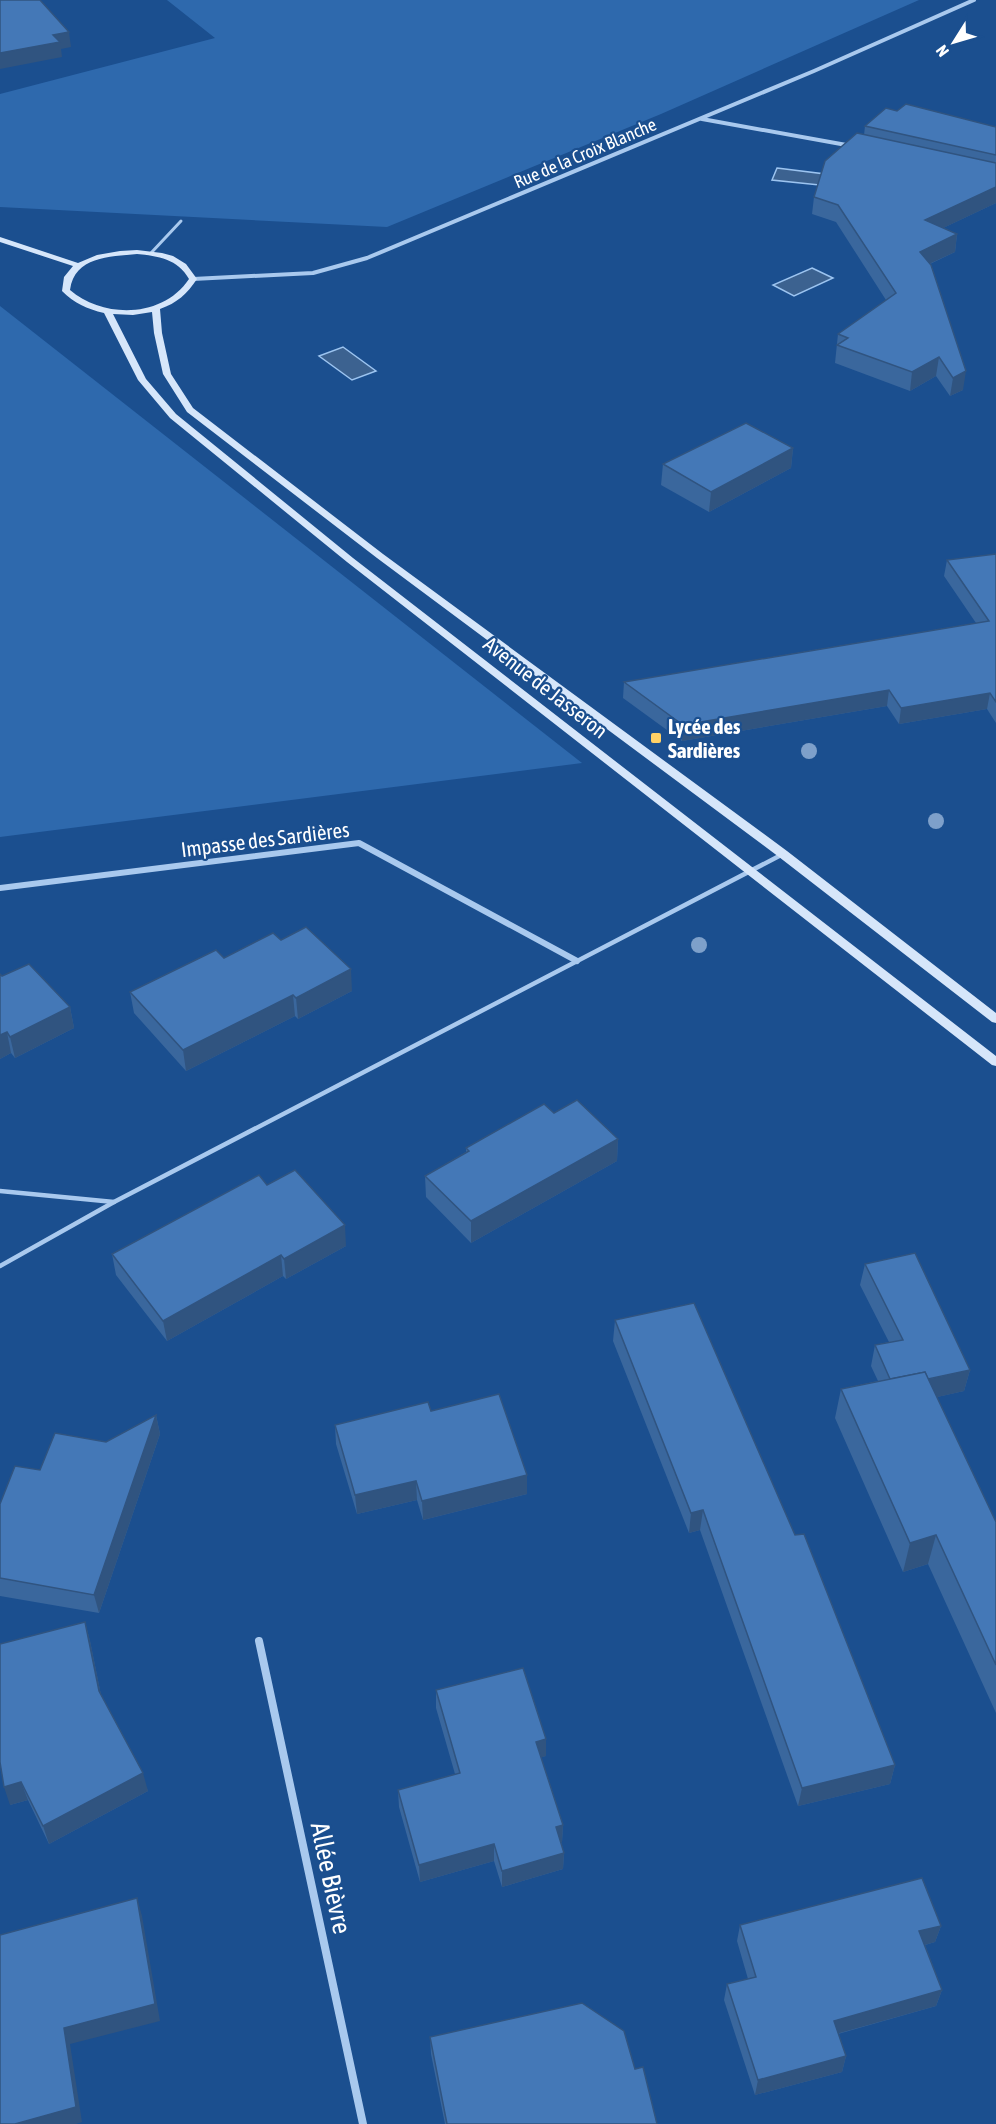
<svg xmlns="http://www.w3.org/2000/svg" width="996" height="2124" viewBox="0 0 996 2124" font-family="'Asap Condensed',sans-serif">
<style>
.green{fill:#2e69ad}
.water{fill:#3c6290;stroke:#9cc4f0;stroke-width:1.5}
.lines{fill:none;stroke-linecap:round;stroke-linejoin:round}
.service-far1{stroke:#a9c9ee;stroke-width:3}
.service{stroke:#a9c9ee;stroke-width:4.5}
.minor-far2{stroke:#a9c9ee;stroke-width:4}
.minor-far1{stroke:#a9c9ee;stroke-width:6}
.minor{stroke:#a9c9ee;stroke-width:8}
.secondary{fill:#d6e6fa;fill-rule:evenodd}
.tree{fill:#7ea0ca}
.wall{fill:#3a679d}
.shaded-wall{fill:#305480}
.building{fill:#4478b7;stroke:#305480;stroke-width:1.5}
.poi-dot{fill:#ffd166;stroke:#1b4f8f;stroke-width:2}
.labels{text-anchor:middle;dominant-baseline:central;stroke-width:4.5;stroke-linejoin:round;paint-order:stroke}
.far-street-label{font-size:18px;fill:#fff;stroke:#1b4f8f}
.street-label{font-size:21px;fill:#fff;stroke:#1b4f8f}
.poi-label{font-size:21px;font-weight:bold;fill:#fff;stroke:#1b4f8f;text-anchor:start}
.near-street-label{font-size:26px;fill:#fff;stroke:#1b4f8f}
</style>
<rect width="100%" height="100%" fill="#1b4f8f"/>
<g class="green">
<path d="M167 0H919L661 114 387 227 0 207V94L215 38Z"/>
<path d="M0 306 582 763 0 837Z"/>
</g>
<g class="water">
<path d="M777 168 833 175 829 186 772 180Z"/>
<path d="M812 268 833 278 794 296 773 285Z"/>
<path d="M343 347 376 371 352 380 319 356Z"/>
</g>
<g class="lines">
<path class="service-far1" d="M151 253 181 221"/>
<g class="service">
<path d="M0 1191 114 1202"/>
<path d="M0 1266 114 1202 783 854"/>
</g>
<g class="minor-far2">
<path d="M702 119 852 146"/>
<path d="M193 279 313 273 367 258 814 71 974 0"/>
</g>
<path class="minor-far1" d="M0 888 359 843 577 961"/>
<path class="minor" d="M259 1641 363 2124"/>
<path class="secondary" d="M0 237 78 263 97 255 120 251 137 250 162 253 173 256 186 264 197 279C187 294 177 303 160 309L162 333 171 374 193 408 383 554 787 851 996 1013V1023L992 1022 779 857 377 558 187 412 163 374 154 333 152 312 133 315 113 314 146 379 176 414 353 558 996 1056V1066L992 1065 347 562 170 418 138 380 104 313C87 309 74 303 62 291L64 277 73 266 0 242ZM137 254C158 256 178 259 189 279 163 318 104 319 70 290 75 256 109 257 137 254Z"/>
</g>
<g class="tree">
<circle cx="809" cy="751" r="8"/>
<circle cx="936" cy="821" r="8"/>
<circle cx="699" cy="945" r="8"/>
</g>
<g class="wall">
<path d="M897 111 996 127V203L943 228 957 234 955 252 930 264 963 390 950 396 936 376 910 391 835 363 838 334 886 300 836 222 812 214 814 197 864 135 865 126Z"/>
<path d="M793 448 791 468 709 512 661 485 663 464Z"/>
<path d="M996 554V723L987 709 899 724 887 706 682 741 623 698 624 682 976 623 944 576 947 560Z"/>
<path d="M281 940 352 991 298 1019 295 1016 186 1071 134 1013 130 992 224 958Z"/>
<path d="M0 974 2 976 70 1007 74 1028 15 1058 11 1053 0 1059Z"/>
<path d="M554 1113 618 1139 617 1161 471 1243 426 1197 425 1176 466 1152V1148Z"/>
<path d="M267 1185 346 1246 286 1279 283 1276 167 1341 116 1275 112 1254Z"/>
<path d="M865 1264 970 1370 964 1391 937 1397 996 1522V1713L928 1564 903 1572 835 1418 841 1389 878 1381 871 1366 875 1345 889 1342 860 1285Z"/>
<path d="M615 1320 895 1765 890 1784 798 1806 700 1530 689 1533 613 1341Z"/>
<path d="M431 1411 527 1475V1494L423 1520 417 1500 357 1514 336 1444 335 1425Z"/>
<path d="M156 1415 160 1434 99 1613 0 1596V1504L40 1470 106 1442Z"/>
<path d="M85 1622 90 1641 101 1695 148 1791 49 1844 28 1800 10 1805Z"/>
<path d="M436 1690 546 1739V1756L541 1757 563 1825 562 1842H561L564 1853 563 1869 502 1887 494 1861 420 1882 399 1807 398 1790 455 1774 436 1708Z"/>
<path d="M740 1925 941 1926 935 1942 925 1945 942 1990 936 2006 838 2034 846 2056 842 2072 755 2095 724 2000 727 1984 748 1979 737 1941Z"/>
<path d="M430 2037 635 2069 657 2124H445L431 2054Z"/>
</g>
<g class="shaded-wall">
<path d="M69 32 71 47 61 49 62 57 0 69V53L53 35Z"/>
<path d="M996 187V203L922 238 925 220Z"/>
<path d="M957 234 955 252 918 269 920 252Z"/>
<path d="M939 357 936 376 910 391 912 372Z"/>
<path d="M966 371 963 390 950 396 953 378Z"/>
<path d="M793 448 791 468 709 512 711 492Z"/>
<path d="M889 690 887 706 682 741 683 725Z"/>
<path d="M990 693 987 709 899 724 901 708Z"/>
<path d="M351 969 352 991 298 1019 296 998Z"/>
<path d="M293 995 295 1016 186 1071 183 1050Z"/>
<path d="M70 1007 74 1028 15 1058 10 1037Z"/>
<path d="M7 1032 11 1053 0 1059V1035Z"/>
<path d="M618 1139 617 1161 471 1243V1221Z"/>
<path d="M345 1225 346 1246 286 1279 284 1259Z"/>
<path d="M281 1255 283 1276 167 1341 163 1321Z"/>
<path d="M970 1370 964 1391 889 1408 894 1387Z"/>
<path d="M156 1415 160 1434 99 1613 94 1595Z"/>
<path d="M527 1475V1494L423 1520 422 1501Z"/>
<path d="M416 1481 417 1500 357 1514 355 1495Z"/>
<path d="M703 1510 700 1530 689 1533 691 1513Z"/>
<path d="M936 1535 928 1564 903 1572 910 1543Z"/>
<path d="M85 1622 90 1641 104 1710 99 1691Z"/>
<path d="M546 1739V1756L536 1759V1742Z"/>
<path d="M895 1765 890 1784 798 1806 802 1788Z"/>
<path d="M143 1773 148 1791 49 1844 43 1826Z"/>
<path d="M21 1782 28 1800 10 1805 4 1787Z"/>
<path d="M563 1825 562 1842 556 1844V1827Z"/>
<path d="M494 1844V1861L420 1882 419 1865Z"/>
<path d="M564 1853 563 1869 502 1887V1871Z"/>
<path d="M137 1898 142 1916 160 2021 70 2044 82 2122 76 2124H15L64 2028Z"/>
<path d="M941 1926 935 1942 914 1948 919 1931Z"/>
<path d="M942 1990 936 2006 829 2036 834 2021Z"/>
<path d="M846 2056 842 2072 755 2095 758 2080Z"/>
</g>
<g class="building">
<path d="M0 0H40L69 32 53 35 60 42 0 53Z"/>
<path d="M906 104 996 127V155L865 126 886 108 897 111Z"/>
<path d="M857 133 996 163V187L925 220 957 234 920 252 931 265 966 371 953 378 939 357 912 372 837 345 848 338 838 334 896 293 838 205 814 197 825 161Z"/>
<path d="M746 423 793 448 711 492 663 464Z"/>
<path d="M996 554V702L990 693 901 708 889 690 683 725 624 682 989 621 947 560Z"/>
<path d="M306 927 351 969 296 998 293 995 183 1050 130 992 216 950 224 958 273 933 281 940Z"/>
<path d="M29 964 70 1007 10 1037 7 1032 0 1035V974L2 976Z"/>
<path d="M577 1100 618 1139 471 1221 425 1176 469 1151 466 1148 544 1104 554 1113Z"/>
<path d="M295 1170 345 1225 284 1259 281 1255 163 1321 112 1254 259 1175 267 1185Z"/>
<path d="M915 1253 970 1370 928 1379 925 1372 890 1379 875 1345 903 1340 865 1264Z"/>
<path d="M694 1303 795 1535 804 1534 895 1765 802 1788 703 1510 691 1513 615 1320Z"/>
<path d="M925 1372 996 1522V1665L936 1535 910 1543 841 1389Z"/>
<path d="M499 1394 527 1475 422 1501 416 1481 355 1495 335 1425 428 1402 431 1411Z"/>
<path d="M156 1415 94 1595 0 1578V1504L15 1466 40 1470 55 1433 106 1442Z"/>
<path d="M85 1622 99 1691 143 1773 43 1826 21 1782 4 1787 0 1762V1644Z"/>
<path d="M523 1668 546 1739 536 1742 563 1825 556 1827 564 1853 502 1871 494 1844 419 1865 398 1790 460 1773 436 1690Z"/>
<path d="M922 1878 941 1926 919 1931 942 1990 834 2021 846 2056 758 2080 727 1984 756 1977 740 1925Z"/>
<path d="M137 1898 155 2004 64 2028 76 2107 15 2124H0V1935Z"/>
<path d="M582 2003 624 2031 635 2069 643 2067 657 2124H447L430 2037Z"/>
</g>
<rect class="poi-dot" x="650" y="732" width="12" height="12" rx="3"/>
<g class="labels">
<g class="far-street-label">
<text transform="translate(585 153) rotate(-23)">Rue de la Croix Blanche</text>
</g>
<g class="street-label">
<text transform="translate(546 687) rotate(38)">Avenue de Jasseron</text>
<text transform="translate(265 839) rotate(-7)">Impasse des Sardières</text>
</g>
<g class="poi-label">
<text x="668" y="726">Lycée des<tspan x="668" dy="24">Sardières</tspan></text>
</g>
<g class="near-street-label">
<text transform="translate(331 1878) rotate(78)">Allée Bièvre</text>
</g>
</g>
<g transform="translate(954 42) rotate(233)" stroke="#1b4f8f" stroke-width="4.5" paint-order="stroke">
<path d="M0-4.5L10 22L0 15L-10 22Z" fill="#ffffff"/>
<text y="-9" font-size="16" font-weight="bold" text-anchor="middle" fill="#ffffff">N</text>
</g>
</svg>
